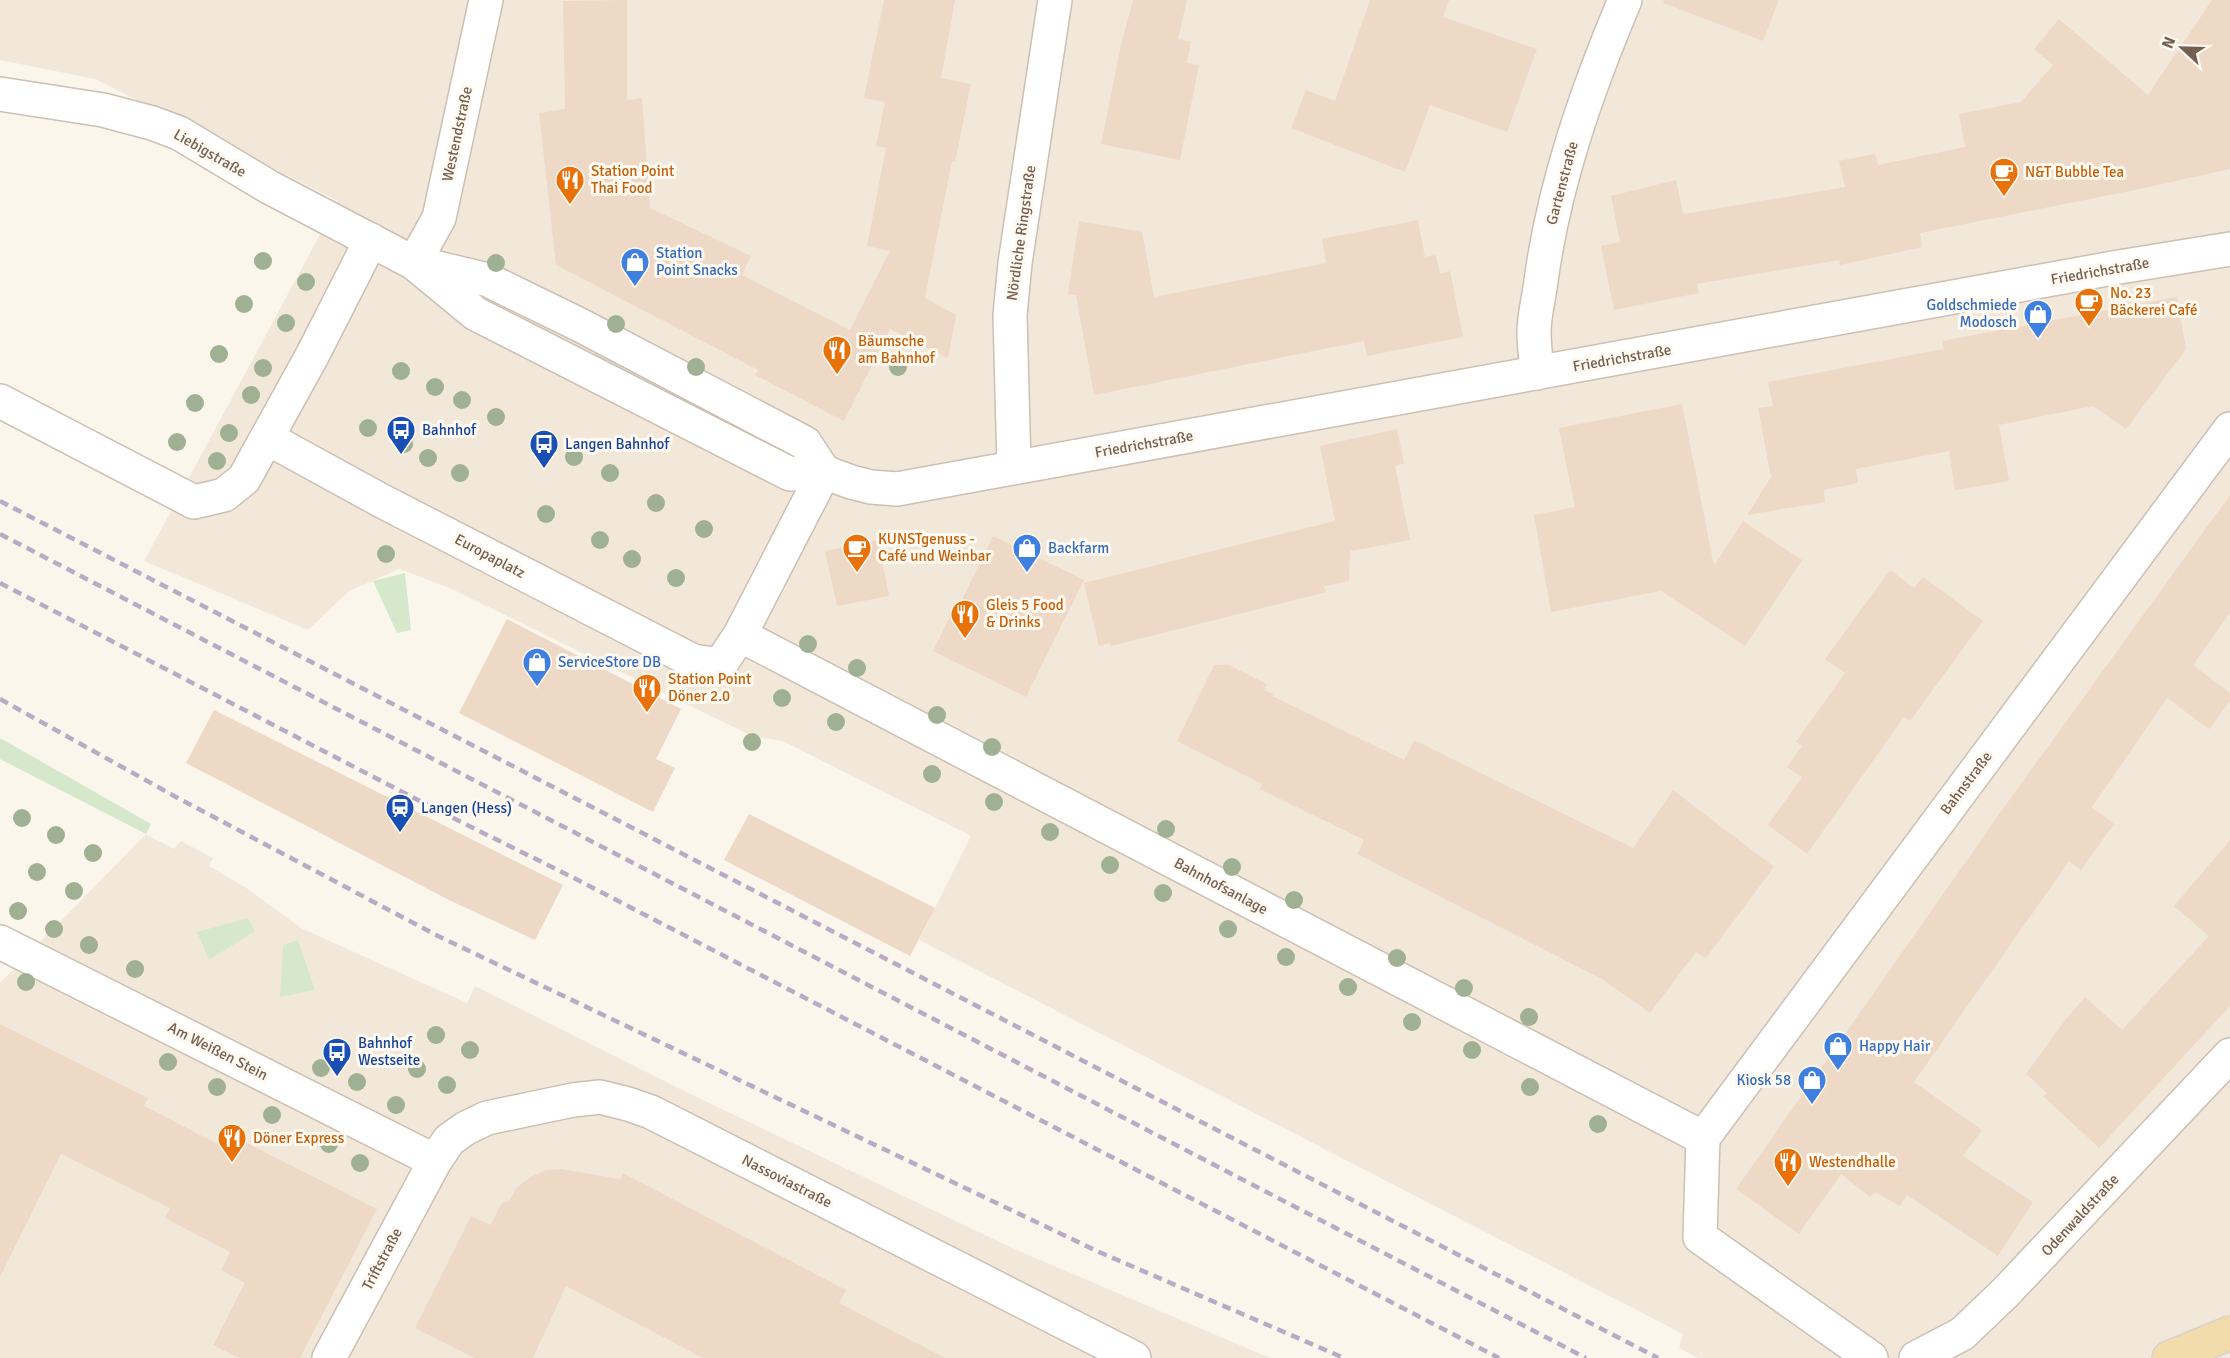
<svg xmlns="http://www.w3.org/2000/svg" width="2230" height="1358" viewBox="0 0 2230 1358" font-family="Signika,sans-serif">
<style>
.residential{fill:#f2e8da}
.green{fill:#d5e8cb}
.building{fill:#eed8c6}
.lines{fill:none;stroke-linecap:round;stroke-linejoin:round}
.minor-casing{stroke:#cdbfb2;stroke-width:36}
.major-casing{stroke:#d8d2ce;stroke-width:36}
.minor{stroke:#fff;stroke-width:33}
.major{stroke:#f3dcab;stroke-width:33}
.rail{stroke:#baaac5;stroke-width:4.5;stroke-dasharray:9 6;stroke-linecap:butt}
.tree{fill:#9fb192}
.labels{text-anchor:middle;dominant-baseline:central;stroke-width:6;stroke-linejoin:round;paint-order:stroke}
.street-label{font-size:15px;fill:#755f50;stroke:#fefaf2}
.food-label{font-size:15px;fill:#c56008;stroke:#fefaf2;text-anchor:start}
.shop-label{font-size:15px;fill:#366cbe;stroke:#fefaf2;text-anchor:start}
.transit-label{font-size:15px;fill:#164399;stroke:#fefaf2;text-anchor:start}
</style>
<rect width="100%" height="100%" fill="#fbf6ec"/>
<g class="residential">
<path d="M0 0H2230V1358H1698L1679 1348 1683 1334 919 940 971 836 783 741 752 736 454 590 400 569 349 591 308 630 144 561 338 201 95 79 0 60Z"/>
<path d="M146 834 174 849 181 841 213 858 209 866 248 889 301 928 467 1003 475 986 676 1087 1012 1248 1270 1358H0V983Z"/>
</g>
<g class="green">
<path d="M599 348 773 437 766 450 592 361Z"/>
<path d="M405 573 411 630 397 633 373 581Z"/>
<path d="M0 738 151 824 146 834 0 759Z"/>
<path d="M248 918 255 931 209 960 197 932Z"/>
<path d="M298 940 315 990 280 997 283 945Z"/>
</g>
<g class="building">
<path d="M627 0V100L642 98 650 208 751 256 742 275 850 330 890 251 867 246 886 148 876 146 885 102 864 98 884 0H955L941 78 971 84 955 162 952 161 925 298 956 315 948 358 890 329 844 421 755 375 758 370 556 265 539 113 565 109 563 1Z"/>
<path d="M1133 0H1187L1178 39 1191 42 1187 63 1199 65 1180 160 1101 144 1120 49Z"/>
<path d="M1370 0H1449L1443 17 1537 49 1507 132 1430 105 1405 172 1291 128 1306 90 1335 101Z"/>
<path d="M1664 0H1779L1763 41 1663 3Z"/>
<path d="M2212 0H2230V169L2135 190 1920 233 1922 247 1840 265 1839 260 1697 284 1699 293 1614 310 1601 246 1620 242 1611 196 1676 180 1683 214 1845 187 1839 161 1875 154 1878 165 1965 147 1959 114 2021 102 2053 65 2034 49 2059 19 2148 95Z"/>
<path d="M1418 220 1425 257 1436 255 1440 274 1450 271 1463 337 1367 356 1364 341 1094 395 1076 295 1068 294 1079 221 1142 232 1154 297 1326 263 1322 239Z"/>
<path d="M2177 297 2186 349 2126 429 2093 406 1999 425 2009 481 1955 490 1949 451 1856 469 1858 483 1824 490 1825 502 1747 515 1771 477 1758 408 1773 406 1768 382 1944 349 1942 341Z"/>
<path d="M1682 404 1714 566 1743 521 1802 560 1745 646 1661 591 1551 612 1534 515 1575 507 1559 428Z"/>
<path d="M1397 429 1404 463 1395 466 1410 540 1350 551 1349 581 1324 586 1326 592 1110 646V643L1099 646 1084 583 1335 521 1320 446Z"/>
<path d="M2230 495V613L2193 665 2230 693V701L2209 729 2167 698 2092 807 2114 824 2081 870 2069 861 1914 1082 1982 1130 1963 1156 2033 1202 1998 1256 1907 1195 1900 1206 1875 1192 1870 1197 1841 1174 1799 1234 1736 1189 2000 813Z"/>
<path d="M993 536 1084 580 1026 697 933 651 952 612 955 614Z"/>
<path d="M878 540 889 596 837 606 825 551Z"/>
<path d="M1890 570 1914 588 1923 577 1983 621 1910 721 1904 717 1807 854 1768 825 1802 777 1787 767 1802 746 1796 742 1845 673 1825 659Z"/>
<path d="M507 619 681 709 656 759 675 768 653 812 459 713Z"/>
<path d="M1214 665H1229L1267 684 1264 690 1274 694 1272 696 1404 760 1414 740 1633 848 1673 790 1774 867 1706 958 1696 952 1650 1013 1602 979 1357 854 1364 840 1260 789 1262 784 1177 741Z"/>
<path d="M214 710 563 885 535 940 449 900 186 763Z"/>
<path d="M749 814 935 908 910 956 724 860Z"/>
<path d="M2230 840V1006L2099 1148 2043 1096 2047 1093 2026 1074 2066 1019 2085 997 2122 1030 2209 936 2174 906Z"/>
<path d="M0 1024 148 1098 144 1106 220 1145 227 1133 377 1209 300 1358H239L213 1345 245 1283 221 1270 230 1252 165 1218 170 1208 61 1154 0 1277Z"/>
<path d="M561 1169 620 1179 623 1173 846 1290 839 1303 945 1358H703L566 1286 533 1358H475L415 1328 471 1216 491 1225 501 1204 509 1201 517 1187 531 1177 545 1170Z"/>
</g>
<g class="lines">
<g class="minor-casing">
<g id="minor">
<path d="M0 94 103 110 152 123 179 133 269 187 414 263 476 314 790 474 824 472 851 482 871 487 897 489 2113 268 2230 249"/>
<path d="M414 263 439 218 486 0"/>
<path d="M421 264 488 280 580 325 805 443 824 472"/>
<path d="M1537 373C1536 359 1534 345 1534 332 1534 315 1539 298 1541 281 1554 184 1587 90 1625 0"/>
<path d="M0 401 194 502 224 495 244 479 313 354 371 240"/>
<path d="M267 438 382 501 693 661 720 665 740 635 824 472"/>
<path d="M1014 467 1010 315 1015 263 1055 0"/>
<path d="M740 635 1703 1138"/>
<path d="M0 942 435 1161"/>
<path d="M1703 1138 2230 429"/>
<path d="M1703 1138 1700 1237 1871 1358"/>
<path d="M329 1358 435 1161 449 1140 466 1128 487 1118 573 1100 600 1097 628 1104 651 1112 1134 1358"/>
<path d="M1916 1358 1962 1334 2005 1293 2230 1055"/>
</g>
</g>
<g class="major-casing">
<path id="major" d="M2169 1358 2230 1333"/>
</g>
<use href="#minor" class="minor"/>
<use href="#major" class="major"/>
<g class="rail">
<path d="M0 501 1658 1358"/>
<path d="M0 534 1586 1358"/>
<path d="M0 583 441 812 572 877 1499 1358"/>
<path d="M0 699 176 797 438 936 1099 1252 1344 1358"/>
</g>
</g>
<g class="tree">
<circle cx="263" cy="261" r="9"/>
<circle cx="496" cy="263" r="9"/>
<circle cx="306" cy="282" r="9"/>
<circle cx="244" cy="304" r="9"/>
<circle cx="286" cy="323" r="9"/>
<circle cx="616" cy="324" r="9"/>
<circle cx="219" cy="354" r="9"/>
<circle cx="696" cy="367" r="9"/>
<circle cx="898" cy="367" r="9"/>
<circle cx="263" cy="368" r="9"/>
<circle cx="401" cy="371" r="9"/>
<circle cx="435" cy="387" r="9"/>
<circle cx="251" cy="395" r="9"/>
<circle cx="462" cy="400" r="9"/>
<circle cx="195" cy="403" r="9"/>
<circle cx="496" cy="417" r="9"/>
<circle cx="368" cy="428" r="9"/>
<circle cx="229" cy="433" r="9"/>
<circle cx="177" cy="442" r="9"/>
<circle cx="404" cy="444" r="9"/>
<circle cx="574" cy="457" r="9"/>
<circle cx="428" cy="458" r="9"/>
<circle cx="217" cy="461" r="9"/>
<circle cx="460" cy="473" r="9"/>
<circle cx="610" cy="473" r="9"/>
<circle cx="656" cy="503" r="9"/>
<circle cx="546" cy="514" r="9"/>
<circle cx="704" cy="529" r="9"/>
<circle cx="600" cy="540" r="9"/>
<circle cx="386" cy="554" r="9"/>
<circle cx="632" cy="559" r="9"/>
<circle cx="676" cy="578" r="9"/>
<circle cx="808" cy="644" r="9"/>
<circle cx="857" cy="668" r="9"/>
<circle cx="782" cy="698" r="9"/>
<circle cx="937" cy="715" r="9"/>
<circle cx="836" cy="722" r="9"/>
<circle cx="752" cy="742" r="9"/>
<circle cx="992" cy="747" r="9"/>
<circle cx="932" cy="774" r="9"/>
<circle cx="994" cy="802" r="9"/>
<circle cx="22" cy="818" r="9"/>
<circle cx="1166" cy="829" r="9"/>
<circle cx="1050" cy="832" r="9"/>
<circle cx="56" cy="835" r="9"/>
<circle cx="93" cy="853" r="9"/>
<circle cx="1110" cy="865" r="9"/>
<circle cx="1232" cy="867" r="9"/>
<circle cx="37" cy="872" r="9"/>
<circle cx="74" cy="891" r="9"/>
<circle cx="1163" cy="893" r="9"/>
<circle cx="1294" cy="900" r="9"/>
<circle cx="18" cy="911" r="9"/>
<circle cx="54" cy="929" r="9"/>
<circle cx="1228" cy="929" r="9"/>
<circle cx="89" cy="945" r="9"/>
<circle cx="1286" cy="957" r="9"/>
<circle cx="1397" cy="958" r="9"/>
<circle cx="135" cy="969" r="9"/>
<circle cx="26" cy="982" r="9"/>
<circle cx="1348" cy="987" r="9"/>
<circle cx="1464" cy="988" r="9"/>
<circle cx="1529" cy="1017" r="9"/>
<circle cx="1412" cy="1022" r="9"/>
<circle cx="436" cy="1035" r="9"/>
<circle cx="470" cy="1050" r="9"/>
<circle cx="1472" cy="1050" r="9"/>
<circle cx="168" cy="1062" r="9"/>
<circle cx="321" cy="1068" r="9"/>
<circle cx="417" cy="1069" r="9"/>
<circle cx="357" cy="1082" r="9"/>
<circle cx="447" cy="1085" r="9"/>
<circle cx="217" cy="1087" r="9"/>
<circle cx="1530" cy="1087" r="9"/>
<circle cx="396" cy="1105" r="9"/>
<circle cx="272" cy="1115" r="9"/>
<circle cx="1598" cy="1124" r="9"/>
<circle cx="329" cy="1144" r="9"/>
<circle cx="360" cy="1163" r="9"/>
</g>
<defs>
<g id="cafe-pin" transform="scale(1.5)"><path d="M0 17L-7.5 6A9.5 9.5 0 1 1 7.5 6Z" fill="#e8710a" stroke="#fefaf2"/><path d="M-5.5-4.5H6V0H3Q3 3.5 0 3.5H-2.5Q-5.5 3.5-5.5 0ZM3-3.2v2h1.7v-2ZM-6 4.5H4V6H-6Z" fill="#fff"/></g>
<g id="restaurant-pin" transform="scale(1.5)"><path d="M0 17L-7.5 6A9.5 9.5 0 1 1 7.5 6Z" fill="#e8710a" stroke="#fefaf2"/><path d="M-5-6h1v4h1v-4h1v4h1v-4h1v5L-1.5 .5V6h-2V.5L-5-1ZM5-6V6H3V1.5H1.5Q1.5-4 5-6Z" fill="#fff"/></g>
<g id="shop-pin" transform="scale(1.5)"><path d="M0 17L-7.5 6A9.5 9.5 0 1 1 7.5 6Z" fill="#3f7fe0" stroke="#fefaf2"/><path d="M-5-2.5h2.3a2.7 3.5 0 0 1 5.4 0H5L5.5 6h-11ZM-1.5-2.5h3a1.5 2.3 0 0 0-3 0Z" fill="#fff"/></g>
<g id="bus-pin" transform="scale(1.5)"><path d="M0 17L-7.5 6A9.5 9.5 0 1 1 7.5 6Z" fill="#1a4fb4" stroke="#fefaf2"/><path d="M-5-6H5V4H4V6H2V4H-2V6H-4V4H-5ZM-3.5-4V0h7V-4ZM-3.5 1.2v1.5H-2V1.2ZM2 1.2v1.5H3.5V1.2Z" fill="#fff"/></g>
<g id="station-pin" transform="scale(1.5)"><path d="M0 17L-7.5 6A9.5 9.5 0 1 1 7.5 6Z" fill="#1a4fb4" stroke="#fefaf2"/><path d="M-3-6H3Q5-6 5-4V2Q5 4 3 4L4.5 6H3L1.5 4h-3L-3 6H-4.5L-3 4Q-5 4-5 2V-4Q-5-6-3-6ZM-3.5-4v3h7v-3ZM-3.5 1v1.5H-2V1ZM2 1v1.5H3.5V1Z" fill="#fff"/></g>
</defs>
<g fill-rule="evenodd">
<use href="#cafe-pin" x="2004" y="172"/>
<use href="#restaurant-pin" x="570" y="180"/>
<use href="#shop-pin" x="635" y="262"/>
<use href="#cafe-pin" x="2089" y="302"/>
<use href="#shop-pin" x="2038" y="314"/>
<use href="#restaurant-pin" x="837" y="350"/>
<use href="#bus-pin" x="401" y="430"/>
<use href="#bus-pin" x="544" y="444"/>
<use href="#cafe-pin" x="857" y="548"/>
<use href="#shop-pin" x="1027" y="548"/>
<use href="#restaurant-pin" x="965" y="614"/>
<use href="#shop-pin" x="537" y="662"/>
<use href="#restaurant-pin" x="647" y="688"/>
<use href="#station-pin" x="400" y="808"/>
<use href="#shop-pin" x="1838" y="1046"/>
<use href="#bus-pin" x="337" y="1052"/>
<use href="#shop-pin" x="1812" y="1080"/>
<use href="#restaurant-pin" x="232" y="1138"/>
<use href="#restaurant-pin" x="1788" y="1162"/>
</g>
<g class="labels">
<g class="street-label">
<text transform="translate(457 134) rotate(-78)">Westendstraße</text>
<text transform="translate(210 153) rotate(30)">Liebigstraße</text>
<text transform="translate(1562 183) rotate(-75)">Gartenstraße</text>
<text transform="translate(1021 233) rotate(-82)">Nördliche Ringstraße</text>
<text transform="translate(2100 271) rotate(-10)">Friedrichstraße</text>
<text transform="translate(1622 358) rotate(-10)">Friedrichstraße</text>
<text transform="translate(1144 444) rotate(-10)">Friedrichstraße</text>
<text transform="translate(490 556) rotate(28)">Europaplatz</text>
<text transform="translate(1966 783) rotate(-53)">Bahnstraße</text>
<text transform="translate(1221 886) rotate(28)">Bahnhofsanlage</text>
<text transform="translate(218 1051) rotate(27)">Am Weißen Stein</text>
<text transform="translate(787 1181) rotate(27)">Nassoviastraße</text>
<text transform="translate(2080 1215) rotate(-47)">Odenwaldstraße</text>
<text transform="translate(382 1259) rotate(-62)">Triftstraße</text>
</g>
<g class="food-label">
<text x="591" y="171">Station Point<tspan x="591" dy="17">Thai Food</tspan></text>
<text x="2025" y="172">N&amp;T Bubble Tea</text>
<text x="2110" y="293">No. 23<tspan x="2110" dy="17">Bäckerei Café</tspan></text>
<text x="858" y="341">Bäumsche<tspan x="858" dy="17">am Bahnhof</tspan></text>
<text x="878" y="539">KUNSTgenuss -<tspan x="878" dy="17">Café und Weinbar</tspan></text>
<text x="986" y="605">Gleis 5 Food<tspan x="986" dy="17">&amp; Drinks</tspan></text>
<text x="668" y="679">Station Point<tspan x="668" dy="17">Döner 2.0</tspan></text>
<text x="253" y="1138">Döner Express</text>
<text x="1809" y="1162">Westendhalle</text>
</g>
<g class="shop-label">
<text x="656" y="253">Station<tspan x="656" dy="17">Point Snacks</tspan></text>
<text x="2017" y="305" text-anchor="end">Goldschmiede<tspan x="2017" dy="17">Modosch</tspan></text>
<text x="1048" y="548">Backfarm</text>
<text x="558" y="662">ServiceStore DB</text>
<text x="1859" y="1046">Happy Hair</text>
<text x="1791" y="1080" text-anchor="end">Kiosk 58</text>
</g>
<g class="transit-label">
<text x="422" y="430">Bahnhof</text>
<text x="565" y="444">Langen Bahnhof</text>
<text x="421" y="808">Langen (Hess)</text>
<text x="358" y="1043">Bahnhof<tspan x="358" dy="17">Westseite</tspan></text>
</g>
</g>
<g transform="translate(2182 48) rotate(292)" stroke="#fefaf2" stroke-width="4.5" paint-order="stroke">
<path d="M0-4.5L10 22L0 15L-10 22Z" fill="#755f50"/>
<text y="-9" font-size="16" font-weight="bold" text-anchor="middle" fill="#755f50">N</text>
</g>
</svg>
